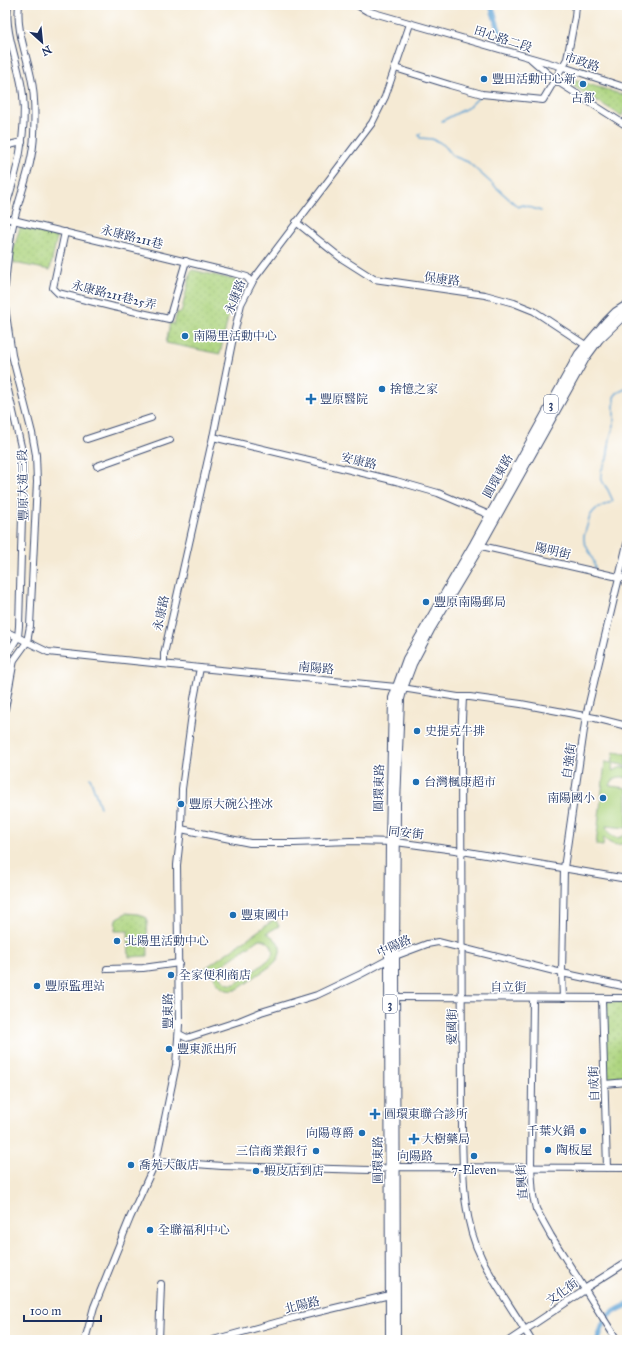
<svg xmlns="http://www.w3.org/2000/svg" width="632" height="1345" viewBox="0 0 632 1345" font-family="'IM FELL Great Primer','Noto Serif TC',serif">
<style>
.grass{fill:url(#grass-dots);stroke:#64826e}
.garden{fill:#add47f;stroke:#64826e;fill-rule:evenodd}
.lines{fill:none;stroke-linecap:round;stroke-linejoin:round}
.stream{stroke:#5fa3d4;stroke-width:1.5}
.canal{stroke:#5fa3d4;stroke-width:5.5}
.minor-casing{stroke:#3c4b70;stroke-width:8}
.major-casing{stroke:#3c4b70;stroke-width:10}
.minor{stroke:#fff;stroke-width:6}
.major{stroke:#fff;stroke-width:8}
.poi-dot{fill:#1f6fb2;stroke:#fff;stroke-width:1.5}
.labels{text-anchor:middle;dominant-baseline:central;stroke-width:3;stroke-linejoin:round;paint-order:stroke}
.shield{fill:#fff;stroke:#5f6d8e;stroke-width:1}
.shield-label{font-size:11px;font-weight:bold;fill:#1b2f5e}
.street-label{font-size:12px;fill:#1b2f5e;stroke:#fff}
.poi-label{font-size:12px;fill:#1b2f5e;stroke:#fff;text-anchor:start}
</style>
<defs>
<pattern id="grass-dots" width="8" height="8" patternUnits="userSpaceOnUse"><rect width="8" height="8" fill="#add47f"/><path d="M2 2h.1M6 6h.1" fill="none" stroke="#94b670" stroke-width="1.8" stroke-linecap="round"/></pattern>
</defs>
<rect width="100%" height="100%" fill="#fff"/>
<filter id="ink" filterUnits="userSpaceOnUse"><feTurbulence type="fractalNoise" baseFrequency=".025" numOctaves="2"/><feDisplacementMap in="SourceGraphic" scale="8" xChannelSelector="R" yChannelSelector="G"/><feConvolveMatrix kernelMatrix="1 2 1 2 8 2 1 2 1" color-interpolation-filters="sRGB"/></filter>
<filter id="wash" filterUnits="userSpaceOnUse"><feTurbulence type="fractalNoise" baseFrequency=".012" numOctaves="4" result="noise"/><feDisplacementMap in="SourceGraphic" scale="16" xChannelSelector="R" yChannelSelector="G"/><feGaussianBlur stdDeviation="0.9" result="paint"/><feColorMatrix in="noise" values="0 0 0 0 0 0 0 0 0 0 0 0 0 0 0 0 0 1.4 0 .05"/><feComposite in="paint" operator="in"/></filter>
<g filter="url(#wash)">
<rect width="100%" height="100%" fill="#f5ead4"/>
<g class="grass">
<path d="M567 78H569L627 96V103L622 116 568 83 566 81Z"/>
<path d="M20 227 57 237 50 270 14 263 12 255Z"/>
<path d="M193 270 239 281 241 284 231 304 220 354 166 343 170 323 174 324 177 312 181 313 191 271Z"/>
<path d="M126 913 138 914 147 918 148 956 129 957 128 931H115L116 919Z"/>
<path d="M604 1002H627V1077L606 1080Z"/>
</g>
<g class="garden">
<path d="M614 752 627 754V766L613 763 612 771 622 767 627 768V778C619 775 612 778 610 786L627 788V828L606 826C609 837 617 842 627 833V841C619 847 610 846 604 837L603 846 596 845 605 762 612 763Z"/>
<path d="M275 919 279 926 267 933C274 938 282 943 280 953 279 963 264 970 256 976 250 980 242 988 235 990 222 993 214 982 213 970L208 974 204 969ZM259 939C269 939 277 949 270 958 267 962 239 982 235 984 230 985 224 983 222 978 219 975 219 971 221 966Z"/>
</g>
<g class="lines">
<g class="stream">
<path d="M442 121 469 107 478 98"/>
<path d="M421 133 419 135 420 138 432 139 439 142 445 146 453 156 468 162 518 207 523 205 541 211"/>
<path d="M595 568 594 562 584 541V536L590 516 593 512 596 509 613 501 608 490 602 481 601 471 607 459 610 438 614 425V397L617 393 627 388"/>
<path d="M90 777 100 807"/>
</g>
<g class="canal">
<path d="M491 5 502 40"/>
<path d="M598 1340C604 1318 607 1314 627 1305"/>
</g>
</g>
</g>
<g filter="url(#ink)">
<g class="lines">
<g class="minor-casing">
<g id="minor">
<path d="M357 5 367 11 563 67 627 88"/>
<path d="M531 59 555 80 627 126"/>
<path d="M395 68 450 85 482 94 543 100 567 59 575 17 576 5"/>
<path d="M5 146 22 142"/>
<path d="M5 209C17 172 27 133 23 95 20 66 4 34 8 5"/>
<path d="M5 218 233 273 247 277 251 283"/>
<path d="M296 222 341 258 374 279 485 295 514 303 534 311 590 348"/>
<path d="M65 232 53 288 58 293 114 307 169 319 186 261"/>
<path d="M5 286C7 264 9 241 14 220 21 191 33 164 34 134 35 115 35 95 31 77 26 53 16 29 19 5"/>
<path d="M5 307 12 355 32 433 36 455 37 482 30 626 27 642 14 660 5 709"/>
<path d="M5 377 22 451 23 479 19 626 18 637 8 653 5 665"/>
<path d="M213 437 396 481 438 493 494 517"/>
<path d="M87 439 151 418"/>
<path d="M97 466 170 440"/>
<path d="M477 545 627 579"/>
<path d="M5 631 48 652 200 668 396 687 458 697H470L521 704 595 718 627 726"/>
<path d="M164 664V654L213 437 233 338 241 304 254 279 372 123 385 97 410 24"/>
<path d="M463 697 461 741 462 1130C463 1172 462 1220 482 1259 496 1287 515 1313 531 1340"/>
<path d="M181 829 250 843H294L351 841 396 842 462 851 627 879"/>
<path d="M107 969 143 968 179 963"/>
<path d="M393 997 627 998"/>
<path d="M533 998 531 1167 533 1196 536 1209 551 1236 617 1340"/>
<path d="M563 998 562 973 564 868 586 716 627 544"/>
<path d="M602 999 607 1168"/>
<path d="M179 1034 187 1038 239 1021 261 1012 317 995 361 974 395 956 427 944 438 942 562 973 627 987"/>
<path d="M605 1084 627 1082"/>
<path d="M156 1161 222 1166 370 1170 397 1167 627 1168"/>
<path d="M85 1340 94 1307 130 1218 156 1161 176 1065 179 1025 177 865 181 829 182 789 194 699 200 668"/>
<path d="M159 1340 161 1284"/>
<path d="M213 1340 293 1318 394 1294"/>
<path d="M510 1340 582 1292 586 1288 627 1262"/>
</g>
</g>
<g class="major-casing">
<g id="major">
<path d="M390 1340 389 960 390 841 393 698 407 659 474 544 579 354 607 321 616 312 627 305"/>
<path d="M396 1340 395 956 396 804 400 699 403 688 412 664 431 628 480 546 585 358 599 339 627 312"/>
</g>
</g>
<use href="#minor" class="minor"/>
<use href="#major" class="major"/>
</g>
</g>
<g class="poi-dot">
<circle cx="484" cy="79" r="4"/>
<circle cx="583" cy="84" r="4"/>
<circle cx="185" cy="336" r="4"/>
<circle cx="382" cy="389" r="4"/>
<path d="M309 393h4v4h4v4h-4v4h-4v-4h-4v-4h4z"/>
<circle cx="426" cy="602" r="4"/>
<circle cx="417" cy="731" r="4"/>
<circle cx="416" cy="782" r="4"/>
<circle cx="603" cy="798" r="4"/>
<circle cx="181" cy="804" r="4"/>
<circle cx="233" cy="915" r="4"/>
<circle cx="117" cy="941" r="4"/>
<circle cx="171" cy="975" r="4"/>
<circle cx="37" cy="986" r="4"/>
<circle cx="169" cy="1049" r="4"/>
<path d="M373 1108h4v4h4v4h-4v4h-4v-4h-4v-4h4z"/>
<circle cx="583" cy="1131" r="4"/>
<circle cx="362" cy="1133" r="4"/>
<path d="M412 1133h4v4h4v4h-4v4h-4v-4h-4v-4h4z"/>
<circle cx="548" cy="1150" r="4"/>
<circle cx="316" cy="1151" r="4"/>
<circle cx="474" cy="1156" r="4"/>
<circle cx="131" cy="1165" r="4"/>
<circle cx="256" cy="1171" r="4"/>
<circle cx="150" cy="1230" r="4"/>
</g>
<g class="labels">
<g class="shield">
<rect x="544" y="395" width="14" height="18" rx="3"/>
<rect x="383" y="995" width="14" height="18" rx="3"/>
</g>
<g class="shield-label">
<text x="551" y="404">3</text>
<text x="390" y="1004">3</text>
</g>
<g class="street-label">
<text transform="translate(503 39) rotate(18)">田心路二段</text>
<text transform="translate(582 62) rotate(18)">市政路</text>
<text transform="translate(132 237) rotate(14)">永康路211巷</text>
<text transform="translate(442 279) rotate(7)">保康路</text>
<text transform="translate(114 295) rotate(14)">永康路211巷25弄</text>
<text transform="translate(235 297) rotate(-69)">永康路</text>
<text transform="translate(359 461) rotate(13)">安康路</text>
<text transform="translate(498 476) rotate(-61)">圓環東路</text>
<text transform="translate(23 485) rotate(-91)">豐原大道三段</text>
<text transform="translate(553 551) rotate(13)">陽明街</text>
<text transform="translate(161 613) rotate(-78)">永康路</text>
<text transform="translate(316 668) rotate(5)">南陽路</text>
<text transform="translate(569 761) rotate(-82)">自強街</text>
<text transform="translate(379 788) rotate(-89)">圓環東路</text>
<text transform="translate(406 833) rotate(6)">同安街</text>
<text transform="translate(394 946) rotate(-24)">中陽路</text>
<text x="508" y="987">自立街</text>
<text transform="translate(168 1011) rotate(-90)">豐東路</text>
<text transform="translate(452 1027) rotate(-90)">愛國街</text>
<text transform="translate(594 1084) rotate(-92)">自成街</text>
<text x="415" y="1156">向陽路</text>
<text transform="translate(378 1160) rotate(-90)">圓環東路</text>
<text transform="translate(522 1182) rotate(-94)">直興街</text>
<text transform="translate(562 1292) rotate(-36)">文化街</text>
<text transform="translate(302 1305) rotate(-14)">北陽路</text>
</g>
<g class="poi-label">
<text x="492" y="79">豐田活動中心新</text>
<text x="583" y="98" text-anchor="middle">古都</text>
<text x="193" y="336">南陽里活動中心</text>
<text x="390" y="389">捨憶之家</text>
<text x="320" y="399">豐原醫院</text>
<text x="434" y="602">豐原南陽郵局</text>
<text x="425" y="731">史提克牛排</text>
<text x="424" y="782">台灣楓康超市</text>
<text x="595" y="798" text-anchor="end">南陽國小</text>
<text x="189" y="804">豐原大碗公挫冰</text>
<text x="241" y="915">豐東國中</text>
<text x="125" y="941">北陽里活動中心</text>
<text x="179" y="975">全家便利商店</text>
<text x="45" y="986">豐原監理站</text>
<text x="177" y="1049">豐東派出所</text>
<text x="384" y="1114">圓環東聯合診所</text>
<text x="575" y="1131" text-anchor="end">千葉火鍋</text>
<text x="354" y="1133" text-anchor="end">向陽尊爵</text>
<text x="422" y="1139">大樹藥局</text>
<text x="556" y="1150">陶板屋</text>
<text x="308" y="1151" text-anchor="end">三信商業銀行</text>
<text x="139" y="1165">喬苑大飯店</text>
<text x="474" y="1170" text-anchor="middle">7-Eleven</text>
<text x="264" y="1171">蝦皮店到店</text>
<text x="158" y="1230">全聯福利中心</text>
</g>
</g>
<rect width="632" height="1345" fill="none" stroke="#fff" stroke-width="20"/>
<g transform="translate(42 42) rotate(153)" stroke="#ffffff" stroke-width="3" paint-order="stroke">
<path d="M0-3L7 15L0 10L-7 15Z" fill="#1b2f5e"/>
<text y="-6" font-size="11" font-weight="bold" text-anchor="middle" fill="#1b2f5e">N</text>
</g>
<path d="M24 1315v6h77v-6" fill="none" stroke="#1b2f5e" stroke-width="2"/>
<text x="30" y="1315" font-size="12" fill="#1b2f5e" stroke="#ffffff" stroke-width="3" paint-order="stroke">100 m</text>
</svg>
